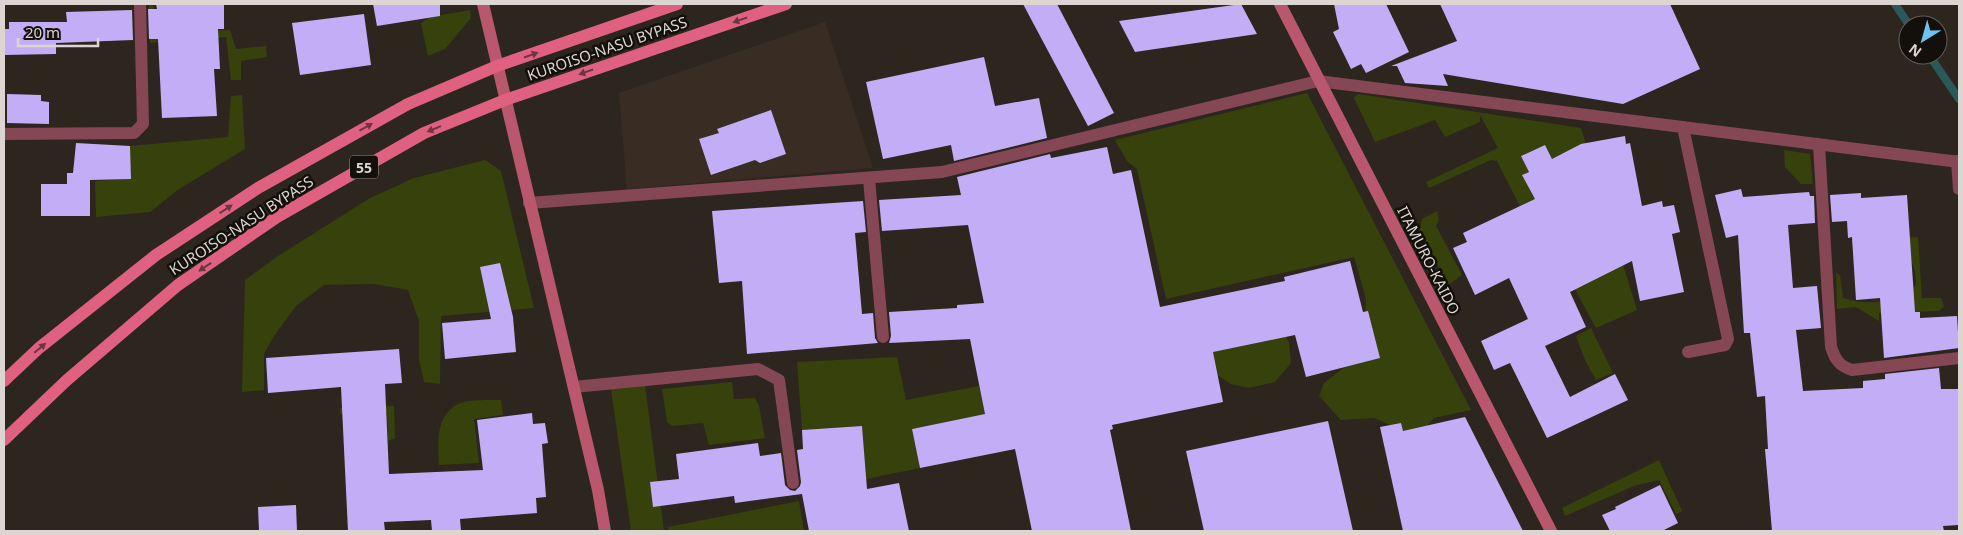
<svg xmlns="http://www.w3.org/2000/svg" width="1963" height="535" viewBox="0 0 1963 535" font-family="'Noto Sans',sans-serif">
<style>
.built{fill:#392d23}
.green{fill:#36410b;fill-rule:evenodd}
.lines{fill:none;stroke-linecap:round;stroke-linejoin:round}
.stream{stroke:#2a595a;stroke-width:8}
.building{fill:#c1aef6}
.lane{stroke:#854754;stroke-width:12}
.street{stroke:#854754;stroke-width:12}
.secondary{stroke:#b9576c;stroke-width:12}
.primary{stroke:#e0617f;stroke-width:12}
.oneway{fill:#6f3440}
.labels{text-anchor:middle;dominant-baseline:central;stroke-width:5;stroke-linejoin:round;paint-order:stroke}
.shield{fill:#13100c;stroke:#9f9b97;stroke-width:1}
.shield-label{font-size:14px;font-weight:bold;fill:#dbd6d2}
.street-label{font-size:15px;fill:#dbd6d2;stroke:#13100c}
</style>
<rect width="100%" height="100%" fill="#2d261f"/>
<path class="built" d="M825 22 873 168 627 189 619 93Z"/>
<g class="green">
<path d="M149 4H153L154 17 178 32 230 30 236 49 266 46 267 57 241 61V80H231L226 37 150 43Z"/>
<path d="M470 10 471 18 445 49 428 56 421 23 430 17Z"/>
<path d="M1307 93 1471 410 1434 418 1420 433 1410 434 1374 418 1341 420 1319 396 1324 383 1363 353 1366 299 1354 257 1166 299 1137 169 1127 161 1115 140Z"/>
<path d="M1358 94 1581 128 1637 310 1596 328 1546 237 1537 240 1497 161 1491 160 1429 188 1426 182 1498 148 1480 115V122L1445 137 1435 120 1375 142 1354 98ZM1545 145 1552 159 1568 151 1571 270 1523 175 1529 172 1521 156Z"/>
<path d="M242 95 245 149 179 189 150 212 96 217 95 181 130 179V146L228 137 231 96Z"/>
<path d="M1784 150 1810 154 1813 184H1801L1785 167Z"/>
<path d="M485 160 501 171 534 308 441 316 440 384 424 382 419 360V321L408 290 375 284 324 285 296 306 274 336 264 354V390L242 392 245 280 278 256 370 198 414 178Z"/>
<path d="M1437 211 1439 220 1436 226 1462 275 1448 285 1420 230 1422 219Z"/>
<path d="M1918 237 1922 298H1941L1944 306 1939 311 1879 313V321L1856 307 1837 309 1836 273 1840 275 1843 298C1849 299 1855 302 1862 302 1876 304 1917 298 1916 281 1915 271 1915 266 1909 259L1853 248 1851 240Z"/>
<path d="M1281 324 1289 343 1291 363 1275 382 1249 388 1231 384 1213 372 1212 343Z"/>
<path d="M1591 328 1613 373 1596 380 1585 360 1576 336Z"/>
<path d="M897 357 906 400 979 386 985 414 912 429 920 468 866 479 862 426 802 430 797 362Z"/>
<path d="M732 382 734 399 755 398 759 406 765 438 709 445 703 423 672 426 667 422 662 389Z"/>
<path d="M645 385 664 531H631L611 389Z"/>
<path d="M501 400 503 415 474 419 479 463 439 465C438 443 435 416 458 404 466 399 491 400 501 400Z"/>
<path d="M394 406 395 438 388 441 387 412 340 414V408Z"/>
<path d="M1659 460 1682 511 1676 514 1659 480 1634 486 1565 516 1562 508Z"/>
<path d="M799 501 804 531H669L668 527Z"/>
</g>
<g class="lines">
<g class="stream">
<path d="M1895 4 1909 25"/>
<path d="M1929 55 1959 99"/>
</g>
</g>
<g class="building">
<path d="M156 4H224V29H218L220 69H214L217 116 162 118 158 39H149L148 9H157Z"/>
<path d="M373 4H440V16L377 26Z"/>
<path d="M1023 4H1057L1114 113 1088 126Z"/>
<path d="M1241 4 1257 34 1135 52 1119 21Z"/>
<path d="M1334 4H1386L1409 52 1366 73 1361 64 1351 69 1333 32 1339 29Z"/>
<path d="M1440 4H1670L1700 69 1623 104 1443 74 1448 86 1405 83 1397 66H1391L1457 41Z"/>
<path d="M132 10 133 40 56 43V54L4 55V29H9V22H67L66 12Z"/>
<path d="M364 14 371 65 300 75 292 23Z"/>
<path d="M984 57 995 106 1039 98 1047 138 954 161 951 145 883 159 866 82Z"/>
<path d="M7 94 41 95V101L49 102V124L7 123Z"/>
<path d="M771 110 786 154 760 163 755 160 711 175 699 139 719 133 717 129Z"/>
<path d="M1625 136 1626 144 1630 143 1642 206 1662 201 1663 207 1674 205 1680 232 1672 234 1684 292 1640 301 1632 261 1570 292 1586 327 1545 346 1570 397 1615 374 1628 400 1547 438 1510 363 1494 370 1481 341 1528 319 1509 278 1475 295 1453 248 1467 242 1463 233 1535 199 1522 175 1529 172 1521 156 1545 145 1552 159 1581 144Z"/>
<path d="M76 143 130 146 131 179 90 180V216H41V184H67V173H73Z"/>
<path d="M1107 147 1113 174 1131 170 1160 307 1285 281 1284 277 1350 261 1363 312 1368 311 1380 358 1306 377 1295 335 1213 352 1223 402 1112 425 1113 429 1110 430 1131 531H1032L1015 449 920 468 912 429 985 414 970 339 889 343 891 336 889 312 957 308V305L984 303 968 225 882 231 879 200 961 195 957 177 1050 154 1051 158Z"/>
<path d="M1741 189 1743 197 1809 192 1810 196H1814L1815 223 1788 225 1793 288 1817 286 1821 328 1796 330 1803 391 1863 388V381L1885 379V374L1939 368 1941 389H1959V525L1943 526 1944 531H1772L1765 449H1768L1765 396 1757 397 1750 333H1744L1738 235 1726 238 1715 195Z"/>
<path d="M1861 193V198L1907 195 1915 312H1920V318L1957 316 1959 348 1884 358 1880 298 1856 300 1852 237 1848 238 1847 221 1832 222 1830 195Z"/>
<path d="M863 201 866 232 855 233 862 314 873 313 875 338 878 343 747 354 742 281 719 283 712 211Z"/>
<path d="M500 263 513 317 516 352 445 359 442 323 491 319 480 267Z"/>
<path d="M399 349 402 383 385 384 389 474 483 470 477 420 532 413 533 424 545 423 548 443 542 444 546 497 536 498 537 513 460 519 461 531H432L431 520 384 522 385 531H348L341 387 268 393 266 358Z"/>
<path d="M1465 417 1523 531H1403L1380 427 1401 423 1403 431Z"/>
<path d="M1328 421 1353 531H1204L1186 451Z"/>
<path d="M862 426 867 489 899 483 909 531H809L802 494 735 503 734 496 653 507 650 482 679 479 676 454 758 443 760 456 781 453 785 485 790 490 795 491 800 486 801 482 797 450 803 449 802 430Z"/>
<path d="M1660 485 1678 523 1662 531H1610L1602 515 1616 509 1615 507Z"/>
<path d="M296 505 297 531H259L258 507Z"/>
</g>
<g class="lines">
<g class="lane">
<path d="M869 179 883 337"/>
<path d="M574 387 758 369 779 380 793 483"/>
</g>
<g class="street">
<path d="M1683 127 1728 339 1725 345 1688 352"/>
<path d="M4 134 134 133 143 124 140 4"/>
<path d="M1819 145 1831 347C1835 359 1839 366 1852 370L1959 358"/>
<path d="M1957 161 1959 189"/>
<path d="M529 203 942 172 1318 81 1959 162"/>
</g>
<g class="secondary">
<path d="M483 4 598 490 605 531"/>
<path d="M1280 4 1551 531"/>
</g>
<g class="primary">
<path d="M4 381 39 348 156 255 258 188 408 104 497 66 677 4"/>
<path d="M4 440 67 380 178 285 277 217 424 133 505 100 786 4"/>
</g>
</g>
<defs><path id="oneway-solid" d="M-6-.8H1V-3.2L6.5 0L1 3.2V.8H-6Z" transform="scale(1.25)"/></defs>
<g class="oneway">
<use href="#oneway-solid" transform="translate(740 20) rotate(161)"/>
<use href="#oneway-solid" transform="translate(531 55) rotate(-19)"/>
<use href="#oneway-solid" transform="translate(586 72) rotate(161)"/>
<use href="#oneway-solid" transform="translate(366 127) rotate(-29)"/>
<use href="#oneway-solid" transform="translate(434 129) rotate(158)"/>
<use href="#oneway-solid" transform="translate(226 209) rotate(-33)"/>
<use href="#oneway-solid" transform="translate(205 267) rotate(146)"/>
<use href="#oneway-solid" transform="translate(40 348) rotate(-40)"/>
</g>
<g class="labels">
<rect class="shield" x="350" y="155.5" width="28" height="23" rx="4"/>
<g class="shield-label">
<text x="364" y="167">55</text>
</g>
<g class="street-label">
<text transform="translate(607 48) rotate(-19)">KUROISO-NASU BYPASS</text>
<text transform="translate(241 225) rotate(-33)">KUROISO-NASU BYPASS</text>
<text transform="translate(1429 260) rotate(63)">ITAMURO-KAIDO</text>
</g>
</g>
<rect width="1963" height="535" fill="none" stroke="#dbd6d2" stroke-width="10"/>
<g transform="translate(1923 40) rotate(217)"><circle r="24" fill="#13100c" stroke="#635f5b"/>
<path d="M0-4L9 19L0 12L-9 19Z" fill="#6ec2f3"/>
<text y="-8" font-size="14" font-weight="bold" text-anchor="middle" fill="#dbd6d2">N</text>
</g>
<path d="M18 38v8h80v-8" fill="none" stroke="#dbd6d2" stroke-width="2.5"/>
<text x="25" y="38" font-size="15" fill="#dbd6d2" stroke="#13100c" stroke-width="4" paint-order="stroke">20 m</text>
</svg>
